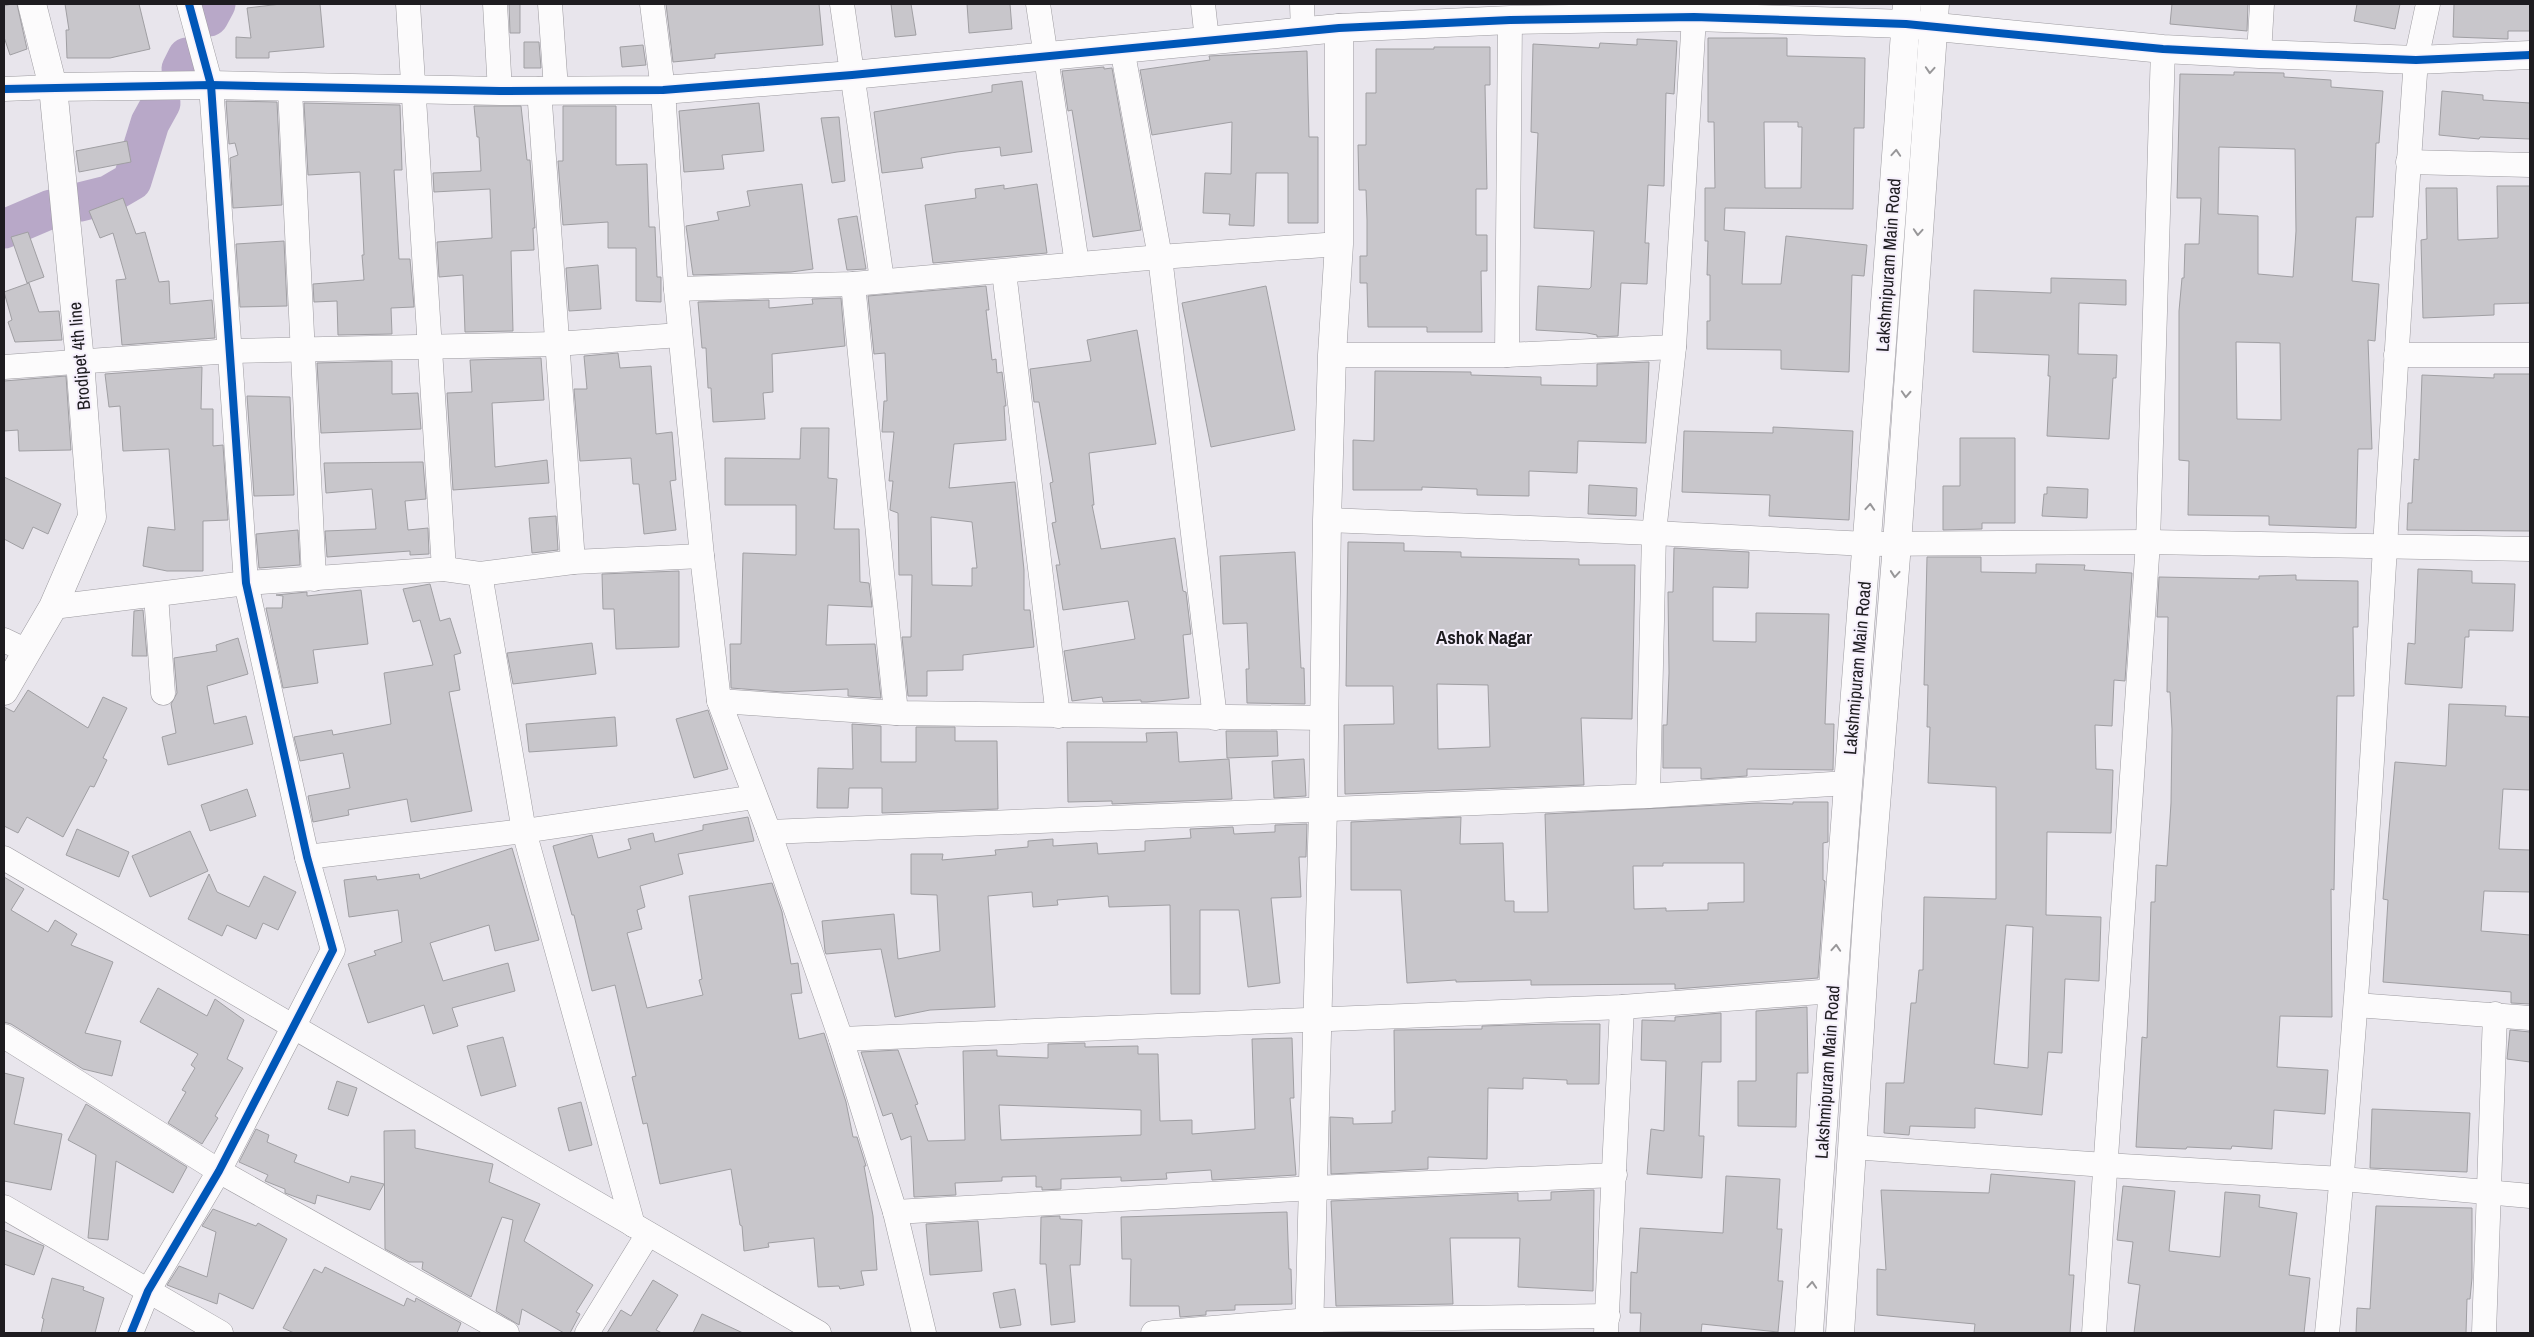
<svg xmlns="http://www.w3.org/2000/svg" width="2534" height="1337" viewBox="0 0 2534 1337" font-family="'Archivo Narrow',sans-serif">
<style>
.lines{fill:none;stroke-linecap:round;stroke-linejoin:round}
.river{stroke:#b8a8c8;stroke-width:39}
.building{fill:#c8c6cb;stroke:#a09fa3;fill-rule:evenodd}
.minor-casing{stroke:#9d9ba0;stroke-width:25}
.tertiary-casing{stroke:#9d9ba0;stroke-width:29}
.secondary-casing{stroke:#9d9ba0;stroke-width:29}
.minor{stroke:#fcfbfc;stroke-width:24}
.tertiary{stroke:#fcfbfc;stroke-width:28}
.secondary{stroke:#fcfbfc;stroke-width:28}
.cycleway-casing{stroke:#f6f0fc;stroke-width:11}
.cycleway{stroke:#0057b8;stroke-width:8}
.oneway{stroke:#989799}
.labels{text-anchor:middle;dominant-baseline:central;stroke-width:4;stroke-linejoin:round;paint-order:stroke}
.street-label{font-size:18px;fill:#1e1c20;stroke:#f6f0fc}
.neighbourhood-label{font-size:19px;font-weight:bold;fill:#1e1c20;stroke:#f6f0fc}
</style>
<rect width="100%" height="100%" fill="#e8e5ec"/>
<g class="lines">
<g class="river">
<path d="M209 17 216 4"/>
<path d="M181 69 187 57"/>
<path d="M80 202 108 195 132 181 150 123 161 103"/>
<path d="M4 229 51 209"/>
</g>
</g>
<g class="building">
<path d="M12 4H17L27 49 10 55 4 37V6Z"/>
<path d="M65 4H139L150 49 110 58H67L66 30H69Z"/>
<path d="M281 4H320L324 47 269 52V58H236V37L251 38 247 8Z"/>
<path d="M509 4H520V33H510Z"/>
<path d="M666 4H819L823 45 715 54V58L673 62Z"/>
<path d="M891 4H911L916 35 895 37Z"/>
<path d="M967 4H1010L1012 29 969 33Z"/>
<path d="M2172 4H2248L2247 31 2170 24Z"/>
<path d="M2357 4H2400L2395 29 2354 21Z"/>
<path d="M2454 4H2530V31H2508V39L2453 37Z"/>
<path d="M1708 38H1787V56L1865 58 1864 128H1854L1853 209 1725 208 1724 230 1745 232 1742 284H1781L1786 236 1867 245 1864 276 1852 275 1849 372 1781 369V350L1707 349V321H1710V275H1707L1708 241H1705V188H1715L1714 122H1708ZM1764 122H1798V127H1802L1801 188H1765Z"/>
<path d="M1637 39 1677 41 1674 94 1666 93 1664 186 1648 185 1645 243H1649L1647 284 1621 283 1618 336 1597 337V335L1587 333 1536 330 1538 286 1589 289 1591 287 1594 231 1534 228 1538 133 1531 132 1533 44 1599 48 1600 43 1637 45Z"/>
<path d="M524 42H539L541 68H524Z"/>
<path d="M643 45 646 65 622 67 620 47Z"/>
<path d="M1434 47H1490V85H1485L1487 189H1476V235H1487V271H1481L1482 332H1427V327H1368L1367 283H1360V256H1367V220L1366 190H1359L1358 145H1366V93H1376V49H1434Z"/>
<path d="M1307 51 1309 137H1318V223H1288V173H1256L1254 226 1229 225 1230 214 1203 213 1205 173 1231 174 1232 122 1152 135 1140 70 1210 60 1209 56Z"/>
<path d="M1104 67V69L1112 68 1141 230 1093 237 1072 110 1068 111 1062 71Z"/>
<path d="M2234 72 2284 73V77L2331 80V87L2383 91 2379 143H2376L2373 217H2356L2352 281 2379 284 2375 341 2368 340 2372 449H2358L2356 528 2269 525V516L2188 515 2189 461 2179 460V311L2182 278H2184L2185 244H2199L2201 198H2177L2180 74 2234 75ZM2219 147 2295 149 2296 231 2293 277 2258 274V216L2218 214ZM2236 342 2280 343 2281 420 2237 419Z"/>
<path d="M1022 81 1032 152 1001 156 1000 147 957 152 921 158 923 168 882 173 874 112 992 92V85Z"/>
<path d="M2442 91 2483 95V100L2530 103V139L2480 137 2479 139 2439 135Z"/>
<path d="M226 101 277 102 282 205 233 208 230 158 238 155 235 143 229 144Z"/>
<path d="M304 103 400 105 402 170H394L399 259H410L414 307 391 308 392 334 338 335 337 301 314 302 313 284 364 280 362 255H364L360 172 308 175Z"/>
<path d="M759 103 764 151 722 155 724 169 684 172 679 111Z"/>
<path d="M474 106H521L527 160H530L535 228H533L534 250 511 251 513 331 465 332 463 275 439 277 437 242 492 238 490 189 434 192 433 173 481 171 479 137H477Z"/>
<path d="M563 106H616V165L647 164 649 227H655L657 277H661V302L636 301V248H608V222L563 225 558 161H563Z"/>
<path d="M839 117 845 181 832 183 821 118Z"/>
<path d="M127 141 131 162 79 172 76 151Z"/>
<path d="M802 184 813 269 791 272 693 275 686 226 719 220 717 212 750 206 747 191Z"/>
<path d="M1037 184 1047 253 933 263 925 205 976 198 975 189 1004 185V189Z"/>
<path d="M2497 186H2530V303L2494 304V315L2423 318 2421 240 2427 239 2426 188H2457L2458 240 2498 238Z"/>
<path d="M123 198 136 234 145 232 159 282 169 281 170 304 212 300 215 338 122 345 116 280 126 279 113 233 100 238 89 211Z"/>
<path d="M857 216 866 269 847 270 838 219Z"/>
<path d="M28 232 44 277 27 283 11 237Z"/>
<path d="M284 241 287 306 240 307 236 244Z"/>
<path d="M598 265 601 309 569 311 566 268Z"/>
<path d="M2051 278 2126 280V305L2079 303 2078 354 2117 355 2116 378H2113L2109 439 2047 436 2050 376H2048L2049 355 1973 352 1974 290 2051 293Z"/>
<path d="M29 283 39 312 59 311 62 340 15 342 8 322 12 320 4 292Z"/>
<path d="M986 286 989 310H986L992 360 996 359 997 373 1002 372 1006 406H1004L1006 440 954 444 949 488 1015 482 1024 570V610H1030L1034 647 963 655V670L927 671V696H908L902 637H911L912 575H899L898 513 890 510 893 481H889L894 432H882L884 401H887L885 353 874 354 868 296ZM931 517 972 522 977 568H972V586L932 585Z"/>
<path d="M1266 286 1295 430 1211 447 1182 303Z"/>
<path d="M841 298 845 346 772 354 773 392 763 393 765 419 713 422 711 388H708L706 348H702L698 302 769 300V308L813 304 812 299Z"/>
<path d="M1137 330 1156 444 1089 453 1094 505H1092L1101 549 1175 538 1183 591 1186 592 1191 634 1183 635 1189 698 1147 702H1141V700L1103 702 1102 697 1072 701 1064 651 1135 639 1128 601 1063 610 1056 565H1060L1052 523 1056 522 1050 483 1053 482 1039 402H1034L1030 369 1091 361 1087 340Z"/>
<path d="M618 353 620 368 651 366 656 434 672 432 676 480 670 481 676 530 644 534 639 484H633L631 458 580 461 574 389H587L584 356Z"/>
<path d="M541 358 544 400 492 403 495 467 547 460 549 483 453 490 447 393 472 392 470 360Z"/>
<path d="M392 361V394L418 393 421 429 321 433 317 363Z"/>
<path d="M1649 362 1646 443 1578 441 1577 473 1529 471V496L1477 495V489L1422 487V490H1353V440L1374 441 1375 371 1471 372V375L1541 377V385L1597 386V364Z"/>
<path d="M202 367 201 409H213V446L223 445 228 520 203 521V571H167L143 566 148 527 175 530 169 449 123 451 120 406 109 407 105 374Z"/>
<path d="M2494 374H2530V531L2407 530 2408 503H2412L2414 459 2419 460 2422 375 2494 378Z"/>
<path d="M66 376 71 450 19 451 18 430 4 431V381Z"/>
<path d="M247 396 290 397 294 495 254 496Z"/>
<path d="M1773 427 1853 431 1849 520 1769 516 1770 495 1682 492 1684 431 1773 433Z"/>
<path d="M801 428H829L828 478 837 479 834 529H859L860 582 869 583 872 607 828 605 826 645 875 644 881 698 848 696V689L783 692 731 688 730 644H741L743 553 796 555V505H725V458L800 459Z"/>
<path d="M1960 438H2015V523H1982V529L1943 530V486H1960Z"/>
<path d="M423 462 426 499 405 501 408 530 428 528 429 554 410 555V551L327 557 325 531 376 529 372 489 326 493 324 463Z"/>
<path d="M4 477 61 504 48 534 33 527 23 549 4 539Z"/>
<path d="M1589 485 1637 488 1636 516 1588 514Z"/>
<path d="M2047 487 2088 489 2087 518 2042 516 2044 494H2047Z"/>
<path d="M556 516 558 550 532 553 529 518Z"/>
<path d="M298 530 300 565 259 568 256 534Z"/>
<path d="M1348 542 1404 543V551L1461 552V557L1579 559V565H1635L1632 719 1581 718 1584 785 1345 794 1344 725 1394 724 1393 686H1346ZM1437 684 1488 685 1490 747 1438 749Z"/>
<path d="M1674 548 1749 552 1748 588 1713 587V641L1756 642V613L1829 614 1825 724H1834L1833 770 1747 769V776L1701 779V768H1663V725H1667L1669 673 1668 592H1673Z"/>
<path d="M1295 552 1301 668H1304L1305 704 1247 703 1246 669H1249L1247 623 1223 624 1220 556Z"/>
<path d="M1927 557H1981V572L2036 573V564L2085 565 2084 570 2132 573 2125 681 2114 680 2112 726 2095 725 2096 769 2113 770 2111 833 2047 832 2046 915 2101 917 2099 981 2065 979 2062 1053 2048 1052 2042 1115 1975 1108V1128L1910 1126 1909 1135 1884 1133 1886 1083H1904L1911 1003H1916L1919 970H1923L1924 897 1996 899V787L1928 783 1930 727H1927L1928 685H1924ZM2006 925 2033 927 2028 1068 1994 1064Z"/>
<path d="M2418 569 2472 571V583L2515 584 2513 631 2469 630V637H2465L2462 688 2405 684 2408 643 2415 644Z"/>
<path d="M679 571V647L616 649 614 609H603L602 574Z"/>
<path d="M2296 575V580L2358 581V627H2353L2354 696H2337L2334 890 2331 889 2332 1017 2280 1016 2277 1067 2328 1070 2325 1114 2274 1110 2272 1149 2232 1146 2231 1149 2187 1147 2186 1149 2136 1147 2142 1037 2147 1038 2151 902H2155L2156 865 2167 866 2171 803 2172 729 2170 692H2167L2168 617H2157L2159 577 2259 579V576Z"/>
<path d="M430 584 440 621 450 618 461 653 454 655 460 690 449 692 472 811 411 822 407 799 348 810 349 815 313 822 308 796 350 788 343 753 300 761 294 737 332 730 333 735 391 724 384 673 433 665 420 620 413 622 403 589Z"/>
<path d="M361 590 368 644 313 650 318 683 283 688 266 608H282L283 596 276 595 307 592V596Z"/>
<path d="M143 610 147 656H132L134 611Z"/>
<path d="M238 638 248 674 207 686 214 724 246 716 253 744 168 765 162 737 176 733 171 704 177 693 174 658 217 651 216 645Z"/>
<path d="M592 643 596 674 513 684 507 653Z"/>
<path d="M28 690 88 728 103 697 127 708 103 758 107 760 94 787 90 786 63 837 27 817 18 833 4 826V707L14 712Z"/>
<path d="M2449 704 2506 706 2505 716 2530 717V790L2503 789 2499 849 2530 850V892L2484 891 2481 931 2530 935V1004L2511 1003V992L2383 982 2388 900 2383 899 2395 762 2446 766Z"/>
<path d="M708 710 728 769 694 778 676 719Z"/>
<path d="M615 717 617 746 529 752 526 724Z"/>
<path d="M852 724 881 726V762H916V727H955V741H997L998 809 882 813V788H849L848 808H817L818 768 853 769Z"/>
<path d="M1226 731H1277L1278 756 1227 758Z"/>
<path d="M1177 732 1179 762 1229 759 1232 799 1112 804V801L1068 802 1067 742H1147L1146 733Z"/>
<path d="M1304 759 1306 796 1274 798 1272 761Z"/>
<path d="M247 789 256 816 210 831 201 805Z"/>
<path d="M1793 802H1828V842L1823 843V880L1825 881 1818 978 1675 989V984L1531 985V980L1456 982V980L1407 983 1401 890H1351V822L1461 817 1460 844 1503 843 1505 901H1514V912H1548L1545 814 1758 803 1793 804ZM1663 863H1744V902L1708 903V910L1666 911V908L1634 909 1633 866H1663Z"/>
<path d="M748 817 754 841 678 854 683 874 640 886 645 907 637 910 642 929 627 933 647 1008 703 995 699 980 702 979 689 896 772 883 782 912 791 964 798 963 802 993 791 994 799 1039 824 1033 846 1102 853 1137H857L866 1166H864L873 1216 877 1270 861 1271 864 1285 840 1289 839 1286 818 1287 814 1238 768 1243 769 1247 744 1251 742 1226 740 1225 731 1169 660 1184 647 1123 643 1124 632 1077 636 1076 615 985 592 991 574 915H572L553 846 592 835 598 858 631 849 628 839 653 833 655 842 703 830V825Z"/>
<path d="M1307 824 1306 857H1299L1301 897 1271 898 1280 983 1248 987 1239 910H1200V994H1171L1170 905 1109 907 1108 896 1057 900 1058 905 1033 907 1032 892 988 896 995 1007 930 1010 895 1017 881 949 826 954 825 951 822 921 894 914 898 959 940 951 937 895 911 894V854H943L942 860 996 855 995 850 1028 847V841L1053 839V846L1097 843 1098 854 1145 851V841L1191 838 1190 829 1233 827 1234 834 1275 832V825Z"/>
<path d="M77 829 129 852 119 877 66 855Z"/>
<path d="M190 831 208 871 150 897 132 856Z"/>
<path d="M512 848 539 940 495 951 489 925 430 943 443 981 508 963 515 991 452 1008 458 1026 433 1034 424 1005 368 1023 348 964 376 955 374 951 402 942 398 910 349 917 344 880 376 876 377 880 419 874 420 879Z"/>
<path d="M209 874 217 892 249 907 264 876 296 892 278 930 263 923 256 939 227 925 222 936 188 919Z"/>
<path d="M4 877 24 889 11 910 48 932 55 920 77 934 71 945 113 962 85 1033 121 1041 112 1076 83 1069 11 1024 4 1022Z"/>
<path d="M158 988 207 1016 215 999 244 1020 227 1059 243 1068 215 1116 218 1118 202 1144 168 1123 186 1092 182 1090 195 1068 191 1065 198 1054 140 1022Z"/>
<path d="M1807 1007 1808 1073H1797L1796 1127 1738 1126V1081H1756V1011Z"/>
<path d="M1721 1013V1062H1702L1699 1136H1704L1702 1178 1647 1174 1651 1129 1664 1131 1666 1061 1641 1060 1642 1020 1675 1021V1017Z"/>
<path d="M1551 1024H1600L1599 1084H1567V1080L1523 1078V1089L1488 1088 1487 1159 1428 1157V1169L1331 1174 1330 1117 1353 1118V1124L1392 1123V1111H1395L1394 1030 1482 1029V1026Z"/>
<path d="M2510 1030 2530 1032V1062L2507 1059Z"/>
<path d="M503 1037 516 1086 481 1096 467 1046Z"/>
<path d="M1292 1038 1294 1098H1290L1296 1175 1212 1180 1211 1170 1166 1173 1167 1179 1121 1181V1177L1061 1179V1189L1042 1190V1187H1036V1176L1002 1177V1181L955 1183 956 1195 914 1197 911 1136 901 1140 892 1113 883 1116 861 1052 898 1050 918 1104 915 1105 928 1141 965 1140 963 1051 997 1050V1056L1048 1058V1044L1085 1043V1047L1138 1046V1054H1158L1160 1121 1192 1120V1134L1255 1129 1252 1039ZM999 1105 1141 1110V1135L1001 1140Z"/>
<path d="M4 1073 24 1078 14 1124 62 1134 51 1190 4 1181Z"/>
<path d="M337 1081 357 1088 348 1116 328 1109Z"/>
<path d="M581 1102 592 1145 569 1151 558 1108Z"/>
<path d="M86 1104 187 1167 173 1193 116 1161 108 1240 88 1238 96 1155 68 1140Z"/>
<path d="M2372 1109 2470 1113 2467 1172 2370 1168Z"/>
<path d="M256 1129 269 1135 267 1142 297 1155 294 1162 349 1183 351 1176 384 1184 370 1210 317 1195 315 1204 285 1193V1189L265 1181 268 1175 239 1162Z"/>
<path d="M415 1130V1148L493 1164 489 1182 540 1204 524 1241 593 1285 576 1312 580 1314 570 1333H564L522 1309 519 1325 496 1311 513 1220 502 1217 471 1297 422 1269 423 1262H409L385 1249 384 1131Z"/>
<path d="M1991 1174 2075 1181 2069 1275H2074L2070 1333H1974L1975 1324 1877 1315V1269L1886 1270 1881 1190 1989 1193Z"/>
<path d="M1726 1176 1780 1179 1777 1229H1782L1778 1281H1783L1778 1332 1702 1324 1701 1333H1640L1641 1313H1630L1631 1272 1637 1273 1640 1228 1723 1233Z"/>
<path d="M2123 1186 2175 1191 2169 1251 2220 1257 2225 1192 2260 1195 2259 1207 2297 1213 2289 1275 2310 1278 2304 1333H2134L2140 1285 2128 1283 2133 1242 2117 1240Z"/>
<path d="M1594 1190 1593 1291 1518 1287 1520 1238H1450L1453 1304 1336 1306 1331 1201 1518 1193V1201L1551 1200V1192Z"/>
<path d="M2376 1206 2472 1208V1278L2470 1299H2467L2466 1333H2356L2357 1308 2370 1309Z"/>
<path d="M213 1209 256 1226 258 1223 287 1239 253 1309 219 1293 217 1304 167 1285 179 1266 207 1277 216 1232 202 1226Z"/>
<path d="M1287 1212 1289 1269H1291L1292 1304 1235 1305V1310L1206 1311V1315L1180 1317 1179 1306H1130L1131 1259H1122L1121 1217Z"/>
<path d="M1060 1216V1219L1082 1220 1080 1265H1070L1075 1322 1051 1325 1046 1264H1040L1041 1217Z"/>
<path d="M978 1221 982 1271 930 1275 926 1224Z"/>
<path d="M4 1230 44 1246 34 1275 4 1264Z"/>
<path d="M325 1267 404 1306 407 1298 415 1302 416 1298 461 1323 457 1333H294L283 1328 314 1269 322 1273Z"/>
<path d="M52 1278 84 1287 83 1290 104 1298 95 1333H41L44 1319 42 1318Z"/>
<path d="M653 1280 678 1295 656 1330 662 1333H607L621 1310 631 1316Z"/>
<path d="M1015 1289 1021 1325 1000 1328 993 1293Z"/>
<path d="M702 1314 743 1333H693Z"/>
</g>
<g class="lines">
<g class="minor-casing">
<g id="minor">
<path d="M408 4 444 569"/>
<path d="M495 4 500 91"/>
<path d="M550 4 556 89"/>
<path d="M652 4 663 90 676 289 702 556 719 701 769 832 841 1039 895 1212 924 1333"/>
<path d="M842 4 882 280"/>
<path d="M1038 4 1077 264"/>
<path d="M1203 4 1207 40"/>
<path d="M1302 4 1303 32"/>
<path d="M1122 48 1160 257 1215 718"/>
<path d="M2259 54 2262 4"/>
<path d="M4 89 53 87"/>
<path d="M290 89 314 579"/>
<path d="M539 89 573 562"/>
<path d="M2408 162 2530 165"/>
<path d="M1004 272 1058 716"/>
<path d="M853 284 896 713"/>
<path d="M676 289 853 284 1160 257 1339 244"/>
<path d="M1332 355H1507L1674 347"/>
<path d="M1507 355 1510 20"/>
<path d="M2396 355H2530"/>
<path d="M4 367 231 351 556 344 680 335"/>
<path d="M1327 520 1654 533 1867 544 2148 542 2530 549"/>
<path d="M480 574 524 831 633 1225"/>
<path d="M156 595 163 693"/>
<path d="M53 607 246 583 444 569 480 574 573 562 702 556"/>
<path d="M4 640 27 651"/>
<path d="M719 701 896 713 1324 718"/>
<path d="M1648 796 1654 533 1674 347 1694 17"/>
<path d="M769 832 1648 796 1847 783"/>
<path d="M307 857 524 831 755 797"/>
<path d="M4 858 819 1333"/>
<path d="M2356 1005 2530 1018"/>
<path d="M4 1036 219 1171 507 1333"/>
<path d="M841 1039 1622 1007 1833 991"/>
<path d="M1852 1147 2105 1165 2343 1179 2530 1196"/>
<path d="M4 1207 221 1333"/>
<path d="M895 1212 1314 1188 1615 1175"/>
<path d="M131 1333 148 1291 219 1171 333 950 307 857 246 583 211 85 189 4"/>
<path d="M587 1333 648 1234"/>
<path d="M1153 1333 1310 1320 1608 1316"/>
<path d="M1606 1333 1622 1007"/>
<path d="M2094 1333 2148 542 2163 49"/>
<path d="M2327 1333C2370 910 2385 485 2416 60L2428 4"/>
<path d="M2484 1333 2495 1014"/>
</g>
</g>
<g class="tertiary-casing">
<g id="tertiary">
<path d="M53 87 211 85 500 91 663 90 852 75 1339 28 1510 20 1694 17 1906 24 2163 49 2259 54 2416 60 2530 55"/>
<path d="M4 691 53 607 92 517 80 361 53 87 32 4"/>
<path d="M1309 1333 1323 809 1327 520 1332 355 1339 244V28"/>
</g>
</g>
<g class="secondary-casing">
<g id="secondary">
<path d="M1809 1333C1837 890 1876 447 1907 4"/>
<path d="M1840 1333 1868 905 1897 544 1935 4"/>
</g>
</g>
<use href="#minor" class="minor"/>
<use href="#tertiary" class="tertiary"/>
<use href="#secondary" class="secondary"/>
<g class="cycleway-casing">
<g id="cycleway">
<path d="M4 89 211 85 500 91 663 90 852 75 1339 28 1510 20 1694 17 1906 24 2163 49 2259 54 2416 60 2530 55"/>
<path d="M131 1333 148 1291 219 1171 333 950 307 857 246 583 211 85 189 4"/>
</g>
</g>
<use href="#cycleway" class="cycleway"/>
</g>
<defs><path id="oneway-chevron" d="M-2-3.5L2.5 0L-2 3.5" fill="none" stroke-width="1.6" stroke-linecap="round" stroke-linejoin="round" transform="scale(1.25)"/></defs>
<g class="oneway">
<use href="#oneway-chevron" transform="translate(1930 70) rotate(94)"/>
<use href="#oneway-chevron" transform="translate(1896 153) rotate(-86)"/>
<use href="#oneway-chevron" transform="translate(1918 232) rotate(94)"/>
<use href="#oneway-chevron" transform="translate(1906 394) rotate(93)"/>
<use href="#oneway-chevron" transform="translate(1870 507) rotate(-86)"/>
<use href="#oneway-chevron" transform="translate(1895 574) rotate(95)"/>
<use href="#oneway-chevron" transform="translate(1836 948) rotate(-86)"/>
<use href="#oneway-chevron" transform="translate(1812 1285) rotate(-86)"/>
</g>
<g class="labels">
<g class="street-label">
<text transform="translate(1888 265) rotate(-86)">Lakshmipuram Main Road</text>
<text transform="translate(79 356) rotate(-95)">Brodipet 4th line</text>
<text transform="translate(1857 668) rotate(-85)">Lakshmipuram Main Road</text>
<text transform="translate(1827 1072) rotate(-86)">Lakshmipuram Main Road</text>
</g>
<g class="neighbourhood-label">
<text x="1484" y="637">Ashok Nagar</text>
</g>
</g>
<rect width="2534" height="1337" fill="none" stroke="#1e1c20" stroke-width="10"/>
</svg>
